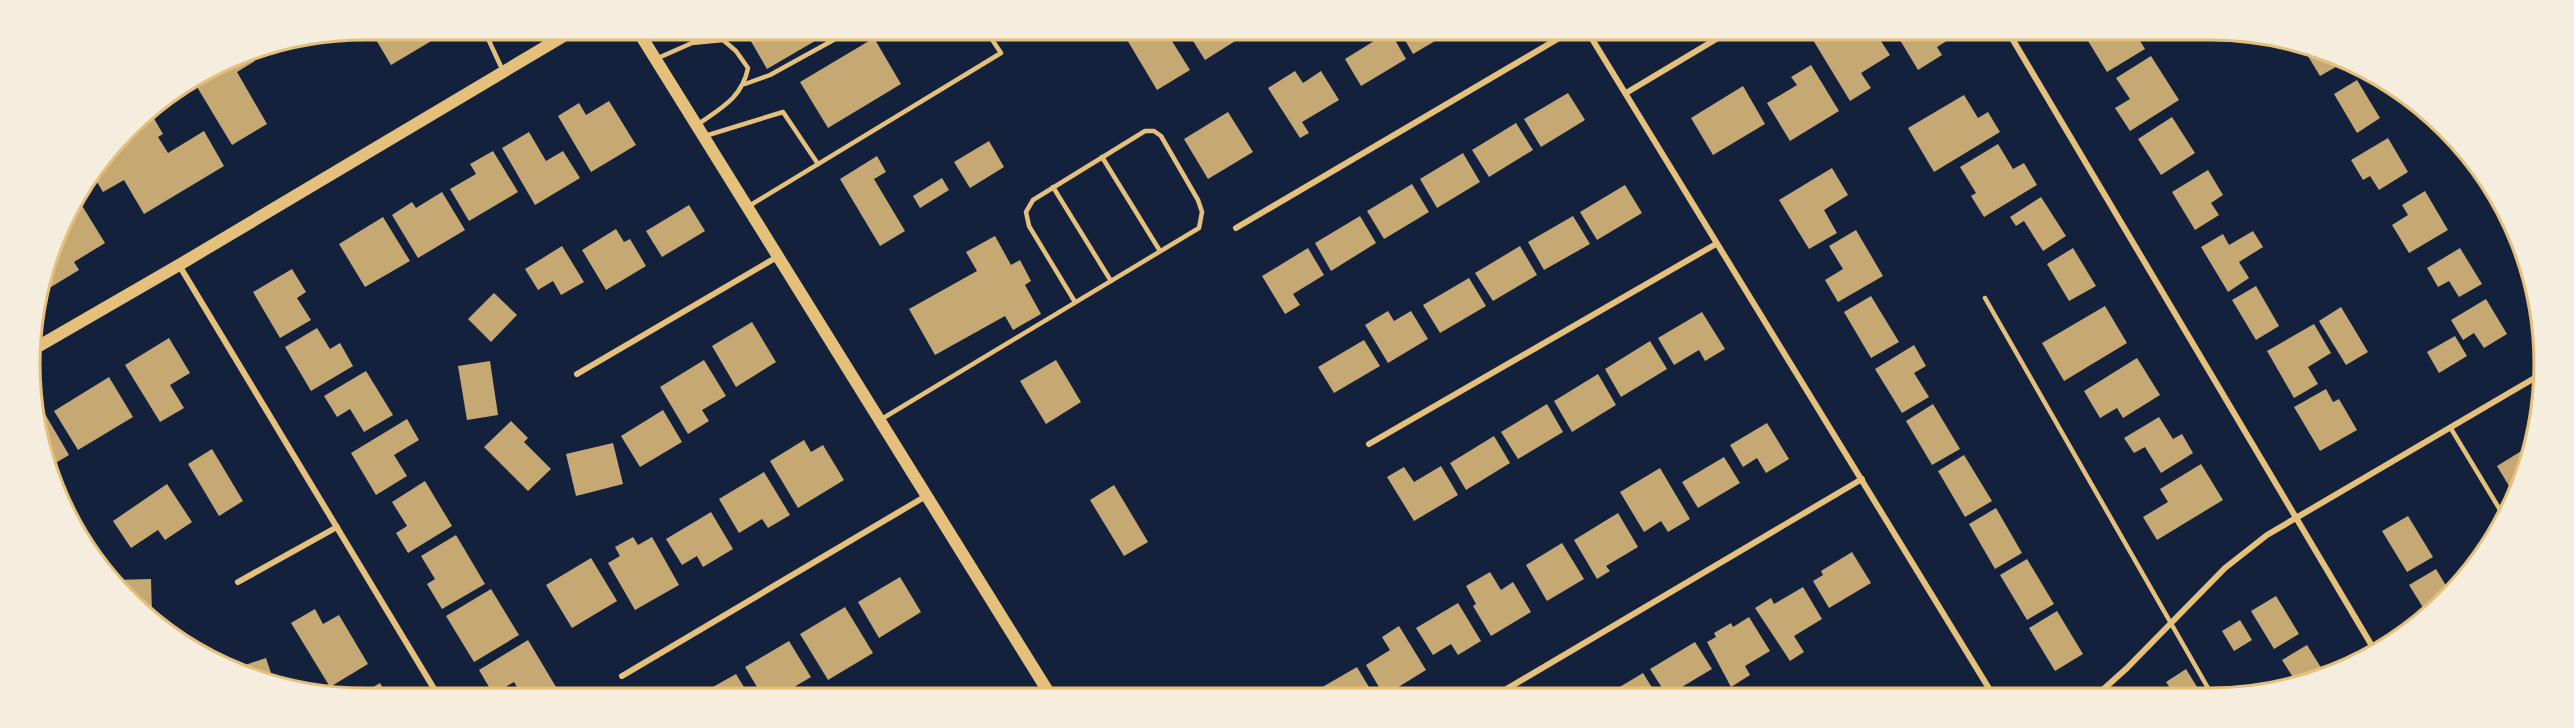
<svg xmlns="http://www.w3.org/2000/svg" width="2574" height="728" viewBox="0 0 2574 728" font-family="'Sofia Sans Condensed',sans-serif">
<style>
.building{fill:#c6a872}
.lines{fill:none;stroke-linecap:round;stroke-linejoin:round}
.service{stroke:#e5c07b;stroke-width:4.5}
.minor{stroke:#e5c07b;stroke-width:6}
.secondary{stroke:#e5c07b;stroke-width:12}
.rim{fill:none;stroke:#e5c07b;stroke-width:3}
</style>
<rect width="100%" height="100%" fill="#14213d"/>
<g class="building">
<path d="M377 30H427L433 40 391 65 372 33Z"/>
<path d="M745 31H810L815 41 767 69Z"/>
<path d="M1037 32H1050L1041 38Z"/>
<path d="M1123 33H1167L1190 70 1157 90Z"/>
<path d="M1188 33H1237L1240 38 1205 60Z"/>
<path d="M1387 33H1391L1406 59 1361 86 1345 59Z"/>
<path d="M1401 33 1447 34 1413 54Z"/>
<path d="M1822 35H1877L1890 55 1861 73 1871 88 1850 101 1813 40Z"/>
<path d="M1897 35H1952L1953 37 1937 47 1942 55 1918 70Z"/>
<path d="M2085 36H2137L2145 49 2107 72Z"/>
<path d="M874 38 901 84 828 128 800 82Z"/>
<path d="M2303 48 2341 64 2320 76Z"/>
<path d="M250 53 255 61 237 72 267 124 232 145 194 82 237 55Z"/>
<path d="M2151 56 2179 100 2130 131 2115 108 2130 99 2116 78Z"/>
<path d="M1811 65 1839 111 1790 141 1767 103 1797 85 1791 77Z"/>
<path d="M1295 71 1303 83 1321 71 1339 100 1302 122 1309 133 1300 138 1268 88Z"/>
<path d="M2357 80 2380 118 2357 133 2334 94Z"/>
<path d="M1743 86 1765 124 1713 155 1691 118Z"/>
<path d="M1568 93 1585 120 1541 147 1524 119Z"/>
<path d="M1964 95 1978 118 1988 112 2000 132 1934 172 1908 128Z"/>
<path d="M609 101 636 145 591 172 558 116 579 103 586 115Z"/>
<path d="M149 110 163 134 158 137 168 153 204 131 224 166 144 214 124 180 103 192 94 177 144 113Z"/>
<path d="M1228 112 1253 152 1208 179 1184 139Z"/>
<path d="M2172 117 2195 153 2161 175 2138 139Z"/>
<path d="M1516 123 1533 150 1489 177 1472 150Z"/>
<path d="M529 132 546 161 563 151 580 178 535 205 502 148Z"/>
<path d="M2388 138 2408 172 2379 190 2370 176 2363 180 2351 160Z"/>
<path d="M989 141 1004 167 970 188 954 162Z"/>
<path d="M1998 144 2013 169 2024 163 2037 185 1984 217 1971 196 1976 193 1960 167Z"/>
<path d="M493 151 518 192 469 221 450 189 476 174 470 164Z"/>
<path d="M1463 153 1480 182 1437 208 1420 179Z"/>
<path d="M877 156 886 172 874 179 905 231 880 246 840 179Z"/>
<path d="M1832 168 1848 195 1824 210 1837 233 1809 249 1779 200Z"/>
<path d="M2208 170 2223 195 2211 203 2219 215 2195 230 2172 192Z"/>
<path d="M942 178 949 190 920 208 913 196Z"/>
<path d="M1412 184 1429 212 1384 239 1367 211Z"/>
<path d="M1625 185 1642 213 1597 240 1580 212Z"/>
<path d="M2425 191 2448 230 2409 253 2392 225 2408 215 2402 205Z"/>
<path d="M442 192 465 230 418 258 392 215 412 202 416 208Z"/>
<path d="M2041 197 2066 236 2043 251 2024 221 2016 226 2010 217Z"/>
<path d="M81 204 105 243 74 262 79 270 51 287 47 281 65 216Z"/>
<path d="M689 205 705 231 662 257 646 231Z"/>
<path d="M1360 216 1376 243 1331 271 1315 243Z"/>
<path d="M1573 216 1590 244 1544 270 1528 242Z"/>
<path d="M383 217 410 261 365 287 339 244Z"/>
<path d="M616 229 624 242 630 239 646 266 606 290 582 250Z"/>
<path d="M1856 230 1883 276 1838 302 1825 280 1843 269 1829 246Z"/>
<path d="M2253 231 2263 247 2239 262 2249 278 2228 292 2201 247 2223 234 2229 245Z"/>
<path d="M995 236 1011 265 1020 260 1031 281 1025 285 1041 314 1013 330 1005 316 935 355 909 309 977 271 966 252Z"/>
<path d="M562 246 584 282 561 295 553 281 538 290 525 269Z"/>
<path d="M1520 246 1537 275 1493 301 1475 273Z"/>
<path d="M1308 248 1324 275 1293 294 1300 305 1285 314 1262 276Z"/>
<path d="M2073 248 2096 286 2069 301 2047 264Z"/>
<path d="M2460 248 2482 284 2459 297 2449 281 2438 287 2427 268Z"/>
<path d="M292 269 306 292 297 298 311 320 280 338 253 292Z"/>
<path d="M1469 278 1486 306 1440 333 1423 305Z"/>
<path d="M2256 286 2279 326 2256 340 2232 300Z"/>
<path d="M494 293 517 315 491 342 468 319Z"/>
<path d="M1871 296 1899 342 1871 358 1844 312Z"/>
<path d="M2486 299 2507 334 2484 348 2474 333 2463 340 2451 320Z"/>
<path d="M2105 306 2127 343 2064 381 2042 343Z"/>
<path d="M2341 307 2368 352 2346 365 2319 321Z"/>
<path d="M1388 311 1394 321 1411 311 1428 339 1388 363 1365 325Z"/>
<path d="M1702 312 1725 349 1705 361 1699 350 1674 365 1658 338Z"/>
<path d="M752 322 776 362 736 387 712 346Z"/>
<path d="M2314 324 2331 353 2308 367 2318 384 2294 398 2267 351Z"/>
<path d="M317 328 330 349 340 343 353 366 311 391 285 347Z"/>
<path d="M2455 336 2467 356 2439 373 2427 352Z"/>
<path d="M169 338 190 373 170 385 184 408 160 422 125 365Z"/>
<path d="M1364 340 1380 366 1334 393 1318 367Z"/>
<path d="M1650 341 1667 369 1621 397 1605 369Z"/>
<path d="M1914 345 1926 366 1914 373 1929 397 1902 413 1875 369Z"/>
<path d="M2137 358 2160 395 2123 418 2117 408 2100 418 2084 391Z"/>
<path d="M704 360 726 396 702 410 709 421 688 434 660 387Z"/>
<path d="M1056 360 1081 402 1046 424 1020 381Z"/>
<path d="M490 361 498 415 467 420 458 366Z"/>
<path d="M366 371 393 415 364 432 350 409 337 417 324 396Z"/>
<path d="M1598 374 1616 405 1572 432 1554 401Z"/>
<path d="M109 377 133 417 78 450 54 411Z"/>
<path d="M2326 389 2333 402 2339 399 2357 430 2320 451 2294 407Z"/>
<path d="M1547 404 1563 432 1518 459 1501 432Z"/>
<path d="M1933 404 1960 449 1932 465 1906 421Z"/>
<path d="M663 410 682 442 640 467 621 436Z"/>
<path d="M45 414 69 455 49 467 41 451 38 418Z"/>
<path d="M2159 417 2173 439 2182 434 2193 453 2161 473 2145 447 2134 453 2124 438Z"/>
<path d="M407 419 419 440 394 455 407 476 376 495 351 453Z"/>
<path d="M511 421 528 438 524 442 551 469 528 491 484 447Z"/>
<path d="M1767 423 1789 459 1766 473 1757 458 1743 467 1730 445Z"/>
<path d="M1494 436 1510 463 1466 490 1450 463Z"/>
<path d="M804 440 811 452 823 445 844 480 798 508 770 461Z"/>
<path d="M613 443 623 484 576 496 566 454Z"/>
<path d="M2528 447 2530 450 2515 496 2497 466Z"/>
<path d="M212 449 243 501 219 516 188 464Z"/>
<path d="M1964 455 1992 501 1965 517 1938 471Z"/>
<path d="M1724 457 1740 483 1698 508 1682 482Z"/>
<path d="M2201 464 2223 500 2157 540 2143 517 2168 502 2160 489Z"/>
<path d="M1441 466 1458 495 1414 521 1387 477 1404 467 1414 482Z"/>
<path d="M1660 468 1690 519 1668 532 1661 521 1644 532 1620 492Z"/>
<path d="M764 472 790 515 768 528 762 519 739 533 719 499Z"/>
<path d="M425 481 452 526 408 553 396 533 407 526 392 502Z"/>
<path d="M167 484 192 522 165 540 158 530 131 548 113 521Z"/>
<path d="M1114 485 1148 542 1124 556 1090 500Z"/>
<path d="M1996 508 2022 553 1995 569 1969 524Z"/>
<path d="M711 512 733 549 703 567 697 556 682 565 666 539Z"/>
<path d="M1618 513 1638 547 1606 566 1610 571 1597 579 1574 540Z"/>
<path d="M2408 516 2433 557 2407 572 2382 531Z"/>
<path d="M456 535 485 584 442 609 427 584 435 579 421 556Z"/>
<path d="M633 537 638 545 652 537 679 585 635 610 608 563 620 556 615 547Z"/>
<path d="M1562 543 1584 579 1547 601 1526 565Z"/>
<path d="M1852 552 1871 583 1829 608 1813 581 1823 575 1821 571Z"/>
<path d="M591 558 617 601 572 628 546 585Z"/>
<path d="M2027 559 2054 604 2027 620 2000 575Z"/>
<path d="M2436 569 2451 594 2446 600 2427 614 2409 585Z"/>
<path d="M1490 572 1501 590 1513 582 1531 612 1491 636 1473 606 1476 604 1466 586Z"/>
<path d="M900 577 921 612 879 638 858 602Z"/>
<path d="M151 579 152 613 114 580Z"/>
<path d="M1803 587 1822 619 1794 636 1804 652 1790 661 1755 608 1771 598 1774 604Z"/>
<path d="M491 589 519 635 474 662 446 616Z"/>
<path d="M2276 596 2299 634 2274 649 2251 611Z"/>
<path d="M1458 603 1481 641 1458 655 1451 644 1433 655 1416 628Z"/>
<path d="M845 607 873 653 828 680 800 634Z"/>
<path d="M315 609 323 624 339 615 368 664 330 687 291 623Z"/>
<path d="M2057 611 2083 654 2055 671 2029 628Z"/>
<path d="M1749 617 1770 651 1745 666 1750 675 1731 687 1707 642 1716 637 1714 633 1731 623 1733 627Z"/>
<path d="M2240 620 2252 640 2234 651 2222 631Z"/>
<path d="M1399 626 1426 670 1387 694H1383L1366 665 1390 650 1382 637Z"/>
<path d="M528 640 556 687 548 692H520L514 682 497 692H492L479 670Z"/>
<path d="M789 641 811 677 784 693 760 692 745 667Z"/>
<path d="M1695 642 1712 669 1670 694H1666L1650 669Z"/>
<path d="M2307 645 2325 674 2296 682 2282 660Z"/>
<path d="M266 658 274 682 236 668Z"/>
<path d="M1357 667 1373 694 1312 693Z"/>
<path d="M2186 669 2202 695H2175L2166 682Z"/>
<path d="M1643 673 1656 694H1608Z"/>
<path d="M736 674 747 692H704Z"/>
<path d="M380 683 385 692H365Z"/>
</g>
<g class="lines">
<g class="service">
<path d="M484 30 503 71"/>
<path d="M658 58 692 43 723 40 736 51 748 68C742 98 721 108 697 125"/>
<path d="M745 84 770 75 848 32"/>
<path d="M705 136 783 112 818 164"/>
<path d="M1102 157 1160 251"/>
<path d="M1053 187 1111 281"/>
<path d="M749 206 1001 53 987 32"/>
<path d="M1985 298 2212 695"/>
<path d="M880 420 1199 228 1202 212 1198 200 1161 136 1154 131H1145L1033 200 1026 212 1029 226 1075 302"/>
<path d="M2450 427 2505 518"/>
</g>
<g class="minor">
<path d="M1589 34 1993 695"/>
<path d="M2010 35 2375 651"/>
<path d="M1626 93 1723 35"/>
<path d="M2474 164 2500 207"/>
<path d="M1236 228 1566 34"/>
<path d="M179 265 436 692"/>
<path d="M577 374 777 257"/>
<path d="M1369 444 1716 244"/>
<path d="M238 582 337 527"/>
<path d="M622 676 926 496"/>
<path d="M1498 694 1862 479"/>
<path d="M2097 695 2127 668 2225 568 2267 535 2538 376"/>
</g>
<g class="secondary">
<path d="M638 31 1049 693"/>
<path d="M32 350 179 265 572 31"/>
</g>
</g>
<path d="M0 0H2574V728H0ZM364 40H2210A324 324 0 0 1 2534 364V364A324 324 0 0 1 2210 688H364A324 324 0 0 1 40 364V364A324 324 0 0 1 364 40Z" fill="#f5edde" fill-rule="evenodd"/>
<path class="rim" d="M364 40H2210A324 324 0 0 1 2534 364V364A324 324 0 0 1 2210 688H364A324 324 0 0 1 40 364V364A324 324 0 0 1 364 40Z"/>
</svg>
